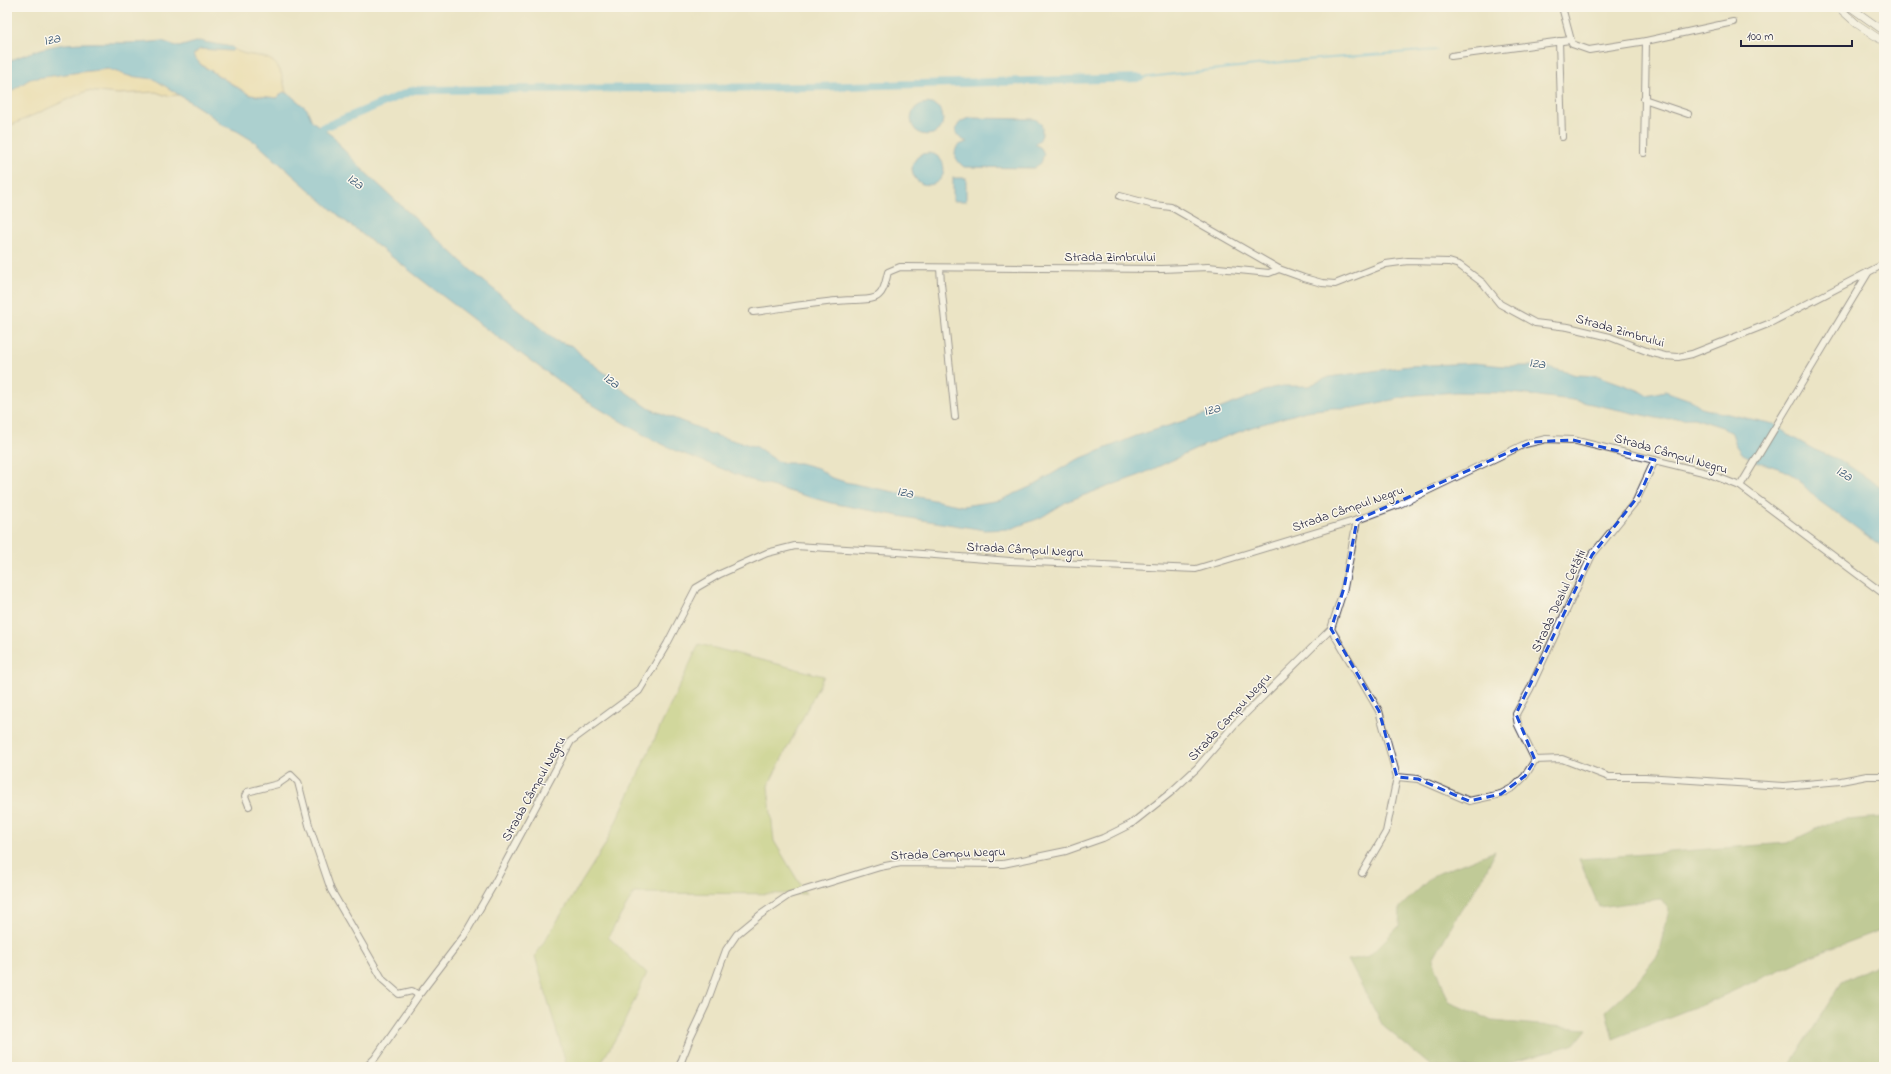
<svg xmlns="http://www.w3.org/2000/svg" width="1891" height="1074" viewBox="0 0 1891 1074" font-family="'Indie Flower',sans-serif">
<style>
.green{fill:#b2c76b;stroke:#6a7453}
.forest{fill:#8dac5f;stroke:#58674d}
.sand{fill:#eeda9e;stroke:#887e6c}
.water{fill:#5eb8db;stroke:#406d8b}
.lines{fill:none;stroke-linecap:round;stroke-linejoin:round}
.stream{stroke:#5eb8db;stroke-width:2}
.canal{stroke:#5eb8db;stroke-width:8}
.minor-casing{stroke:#403f50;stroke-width:8}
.tertiary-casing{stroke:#403f50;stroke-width:8}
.minor{stroke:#fff;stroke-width:6}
.tertiary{stroke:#fff;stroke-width:7}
.marked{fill:none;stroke:#1d4ed8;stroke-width:3;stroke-dasharray:8 5;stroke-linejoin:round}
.labels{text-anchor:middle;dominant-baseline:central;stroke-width:3;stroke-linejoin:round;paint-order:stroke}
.street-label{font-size:13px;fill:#22223b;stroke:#fbf7ec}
.water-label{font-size:14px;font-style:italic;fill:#375673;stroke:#fbf7ec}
</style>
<rect width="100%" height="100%" fill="#fbf7ec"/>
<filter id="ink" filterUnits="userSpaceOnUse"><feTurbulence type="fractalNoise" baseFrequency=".025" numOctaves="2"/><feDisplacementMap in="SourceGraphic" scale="8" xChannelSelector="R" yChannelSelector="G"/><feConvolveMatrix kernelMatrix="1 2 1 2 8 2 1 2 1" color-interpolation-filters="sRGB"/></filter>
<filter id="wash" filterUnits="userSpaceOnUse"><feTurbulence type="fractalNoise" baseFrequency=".012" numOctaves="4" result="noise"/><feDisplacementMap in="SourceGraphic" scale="16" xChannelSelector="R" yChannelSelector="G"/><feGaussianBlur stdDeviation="0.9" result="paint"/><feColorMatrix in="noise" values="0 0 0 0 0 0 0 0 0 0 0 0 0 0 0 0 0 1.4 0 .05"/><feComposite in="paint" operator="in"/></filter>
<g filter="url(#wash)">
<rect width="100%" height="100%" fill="#ebe4c5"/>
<path class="green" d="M699 644 824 676 768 786 774 841 806 894 634 893 608 937 647 973 621 1029 599 1067H567L535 956 605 845Z"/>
<g class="forest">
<path d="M1884 817V929L1806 958 1718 998 1613 1039 1606 1011 1632 987 1658 955 1669 910 1661 899 1599 907 1579 859 1787 843 1833 821Z"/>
<path d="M1495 851 1482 880 1457 916 1433 959 1449 1002 1493 1021 1587 1029 1575 1044 1497 1066V1067H1432L1383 1026 1348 960 1369 956 1399 926 1400 907 1434 875Z"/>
<path d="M1884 961V1067H1788L1842 982Z"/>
</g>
<g class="sand">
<path d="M200 49 232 51 234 49C240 53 245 54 252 55 279 58 281 68 286 93L283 92 277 98 250 95 199 63 193 55Z"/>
<path d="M108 69 129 76 154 78 179 95 167 96 156 92 118 94 87 91 7 127V94L30 79 37 77Z"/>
</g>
<g class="water">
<path d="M162 41 179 47 199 41 232 47 234 49 232 51 200 49 193 55 201 65 238 88 250 95 277 98 283 92 289 94 307 109 312 121 335 138 342 148 365 172 474 273 556 341 573 346 583 357 609 376 623 390 650 409 704 430 707 433 757 447 777 461 786 463H800L818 468 830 477 845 482 963 506 1001 500 1032 486 1074 461 1136 436 1209 413 1272 388 1283 386H1308L1329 377 1409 366 1474 363 1504 366H1545L1576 375 1599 376 1638 390 1646 395 1665 391 1693 401 1704 409 1774 424 1790 436 1815 450 1840 460 1884 489V548L1818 500 1794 476 1784 470 1759 462 1741 453 1736 446 1732 433 1722 427 1694 418 1661 419 1573 400 1511 393 1456 392 1416 395 1353 408H1332L1306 411 1252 427 1212 442 1140 475 1068 501 1040 518 1010 529 985 530 910 518 831 503 756 482 679 452 649 438 588 402 474 320 345 221 255 142 237 131 222 125 209 114 154 79 129 76 108 69 80 72 30 79 7 94V62C26 54 45 46 66 44 98 41 130 45 162 41Z"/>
<circle cx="927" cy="119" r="16"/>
<path d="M970 118 1035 119 1041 123C1043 132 1043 139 1035 144L1041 148 1044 154 1041 163 1034 168 964 167C952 158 951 145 968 142L961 139 956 133C957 123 960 121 970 118Z"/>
<circle cx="928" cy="169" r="16"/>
<rect x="953" y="178" width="13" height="23"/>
</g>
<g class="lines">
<path class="stream" d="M1140 78 1292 61 1437 50"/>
<path class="canal" d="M322 128 414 90 812 87 1140 78"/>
</g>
</g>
<g filter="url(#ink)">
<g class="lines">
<g class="minor-casing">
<g id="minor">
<path d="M1562 7 1572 44 1589 50 1646 41 1733 22"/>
<path d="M1559 41 1562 137"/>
<path d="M1451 56 1570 40"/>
<path d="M1644 99 1688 114"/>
<path d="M1644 153 1646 41"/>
<path d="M1120 196 1154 205 1171 207 1279 269 1304 278 1322 283 1335 284 1386 264 1408 261 1449 262 1459 265 1483 283 1500 304 1535 323 1568 327 1610 337 1649 352 1665 356 1678 357 1692 354 1768 324 1884 264"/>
<path d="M940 268 941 283 955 417"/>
<path d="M753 312C786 308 819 301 853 300 861 299 873 301 879 295 885 290 886 279 888 272L900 267 1162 269 1208 267 1269 273 1279 269"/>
<path d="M1740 486 1868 273"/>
<path d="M1357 520 1344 588 1331 629 1379 711 1397 777 1386 832 1362 873"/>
<path d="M1535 760 1562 759 1609 777H1645L1783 786 1841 781 1867 776H1884"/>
<path d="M1397 777 1418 779 1469 801 1501 794 1514 787 1525 776 1535 760 1518 725 1516 714 1530 689 1592 555 1636 501 1655 460"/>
<path d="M249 806 245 796 247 792 278 784 291 775 298 782 309 825 331 890 383 980 399 994 412 991 419 995"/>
<path d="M366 1067 375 1058 419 995 464 936 494 884 571 741 639 691 667 644 696 588 720 574 767 553 795 546 897 552 1010 561 1196 569 1357 520 1400 504 1525 444 1546 439 1573 440 1707 473 1740 486 1884 594"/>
<path d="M679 1067 690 1039 706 1005 726 950 737 934 760 915 789 895 880 867 901 863 1003 864 1066 851 1103 838 1131 824 1170 793 1197 768 1235 724 1331 629"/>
</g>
</g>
<g class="tertiary-casing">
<g id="tertiary">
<path d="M1838 7 1857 24 1884 42"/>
<path d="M1850 7 1884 31"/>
</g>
</g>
<use href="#minor" class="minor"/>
<use href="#tertiary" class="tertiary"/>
</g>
</g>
<path d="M0 0H1891V1074H0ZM1573 440 1655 460 1640 494 1592 555 1516 714 1535 760 1525 776 1501 794 1469 801 1418 779 1397 777 1379 711 1331 629 1344 588 1357 520 1532 442Z" fill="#ebe4c5" fill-opacity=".55" fill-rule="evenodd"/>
<path class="marked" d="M1573 440 1655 460 1640 494 1592 555 1516 714 1535 760 1525 776 1501 794 1469 801 1418 779 1397 777 1379 711 1331 629 1344 588 1357 520 1532 442Z"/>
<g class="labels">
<g class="street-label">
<text x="1110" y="257">Strada Zimbrului</text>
<text transform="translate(1620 331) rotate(16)">Strada Zimbrului</text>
<text transform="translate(1671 454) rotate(16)">Strada Câmpul Negru</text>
<text transform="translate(1348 509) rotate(-19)">Strada Câmpul Negru</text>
<text transform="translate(1025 550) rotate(3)">Strada Câmpul Negru</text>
<text transform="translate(1559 601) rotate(-65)">Strada Dealul Cetății</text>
<text transform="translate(1230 717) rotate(-47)">Strada Campu Negru</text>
<text transform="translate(534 789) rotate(-61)">Strada Câmpul Negru</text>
<text transform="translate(948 854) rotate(-2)">Strada Campu Negru</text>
</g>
<g class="water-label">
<text transform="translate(52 40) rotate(-12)">Iza</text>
<text transform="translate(355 182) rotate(36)">Iza</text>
<text transform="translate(1537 364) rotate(8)">Iza</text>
<text transform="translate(611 381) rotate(38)">Iza</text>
<text transform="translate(1212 410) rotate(-15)">Iza</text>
<text transform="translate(1844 474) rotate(32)">Iza</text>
<text transform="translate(905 493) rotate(12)">Iza</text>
</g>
</g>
<rect width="1891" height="1074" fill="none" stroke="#fbf7ec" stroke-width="24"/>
<path d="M1741 40v6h111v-6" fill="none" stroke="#22223b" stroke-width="2"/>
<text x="1747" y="40" font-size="12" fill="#22223b" stroke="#fbf7ec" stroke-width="3" paint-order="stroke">100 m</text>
</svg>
